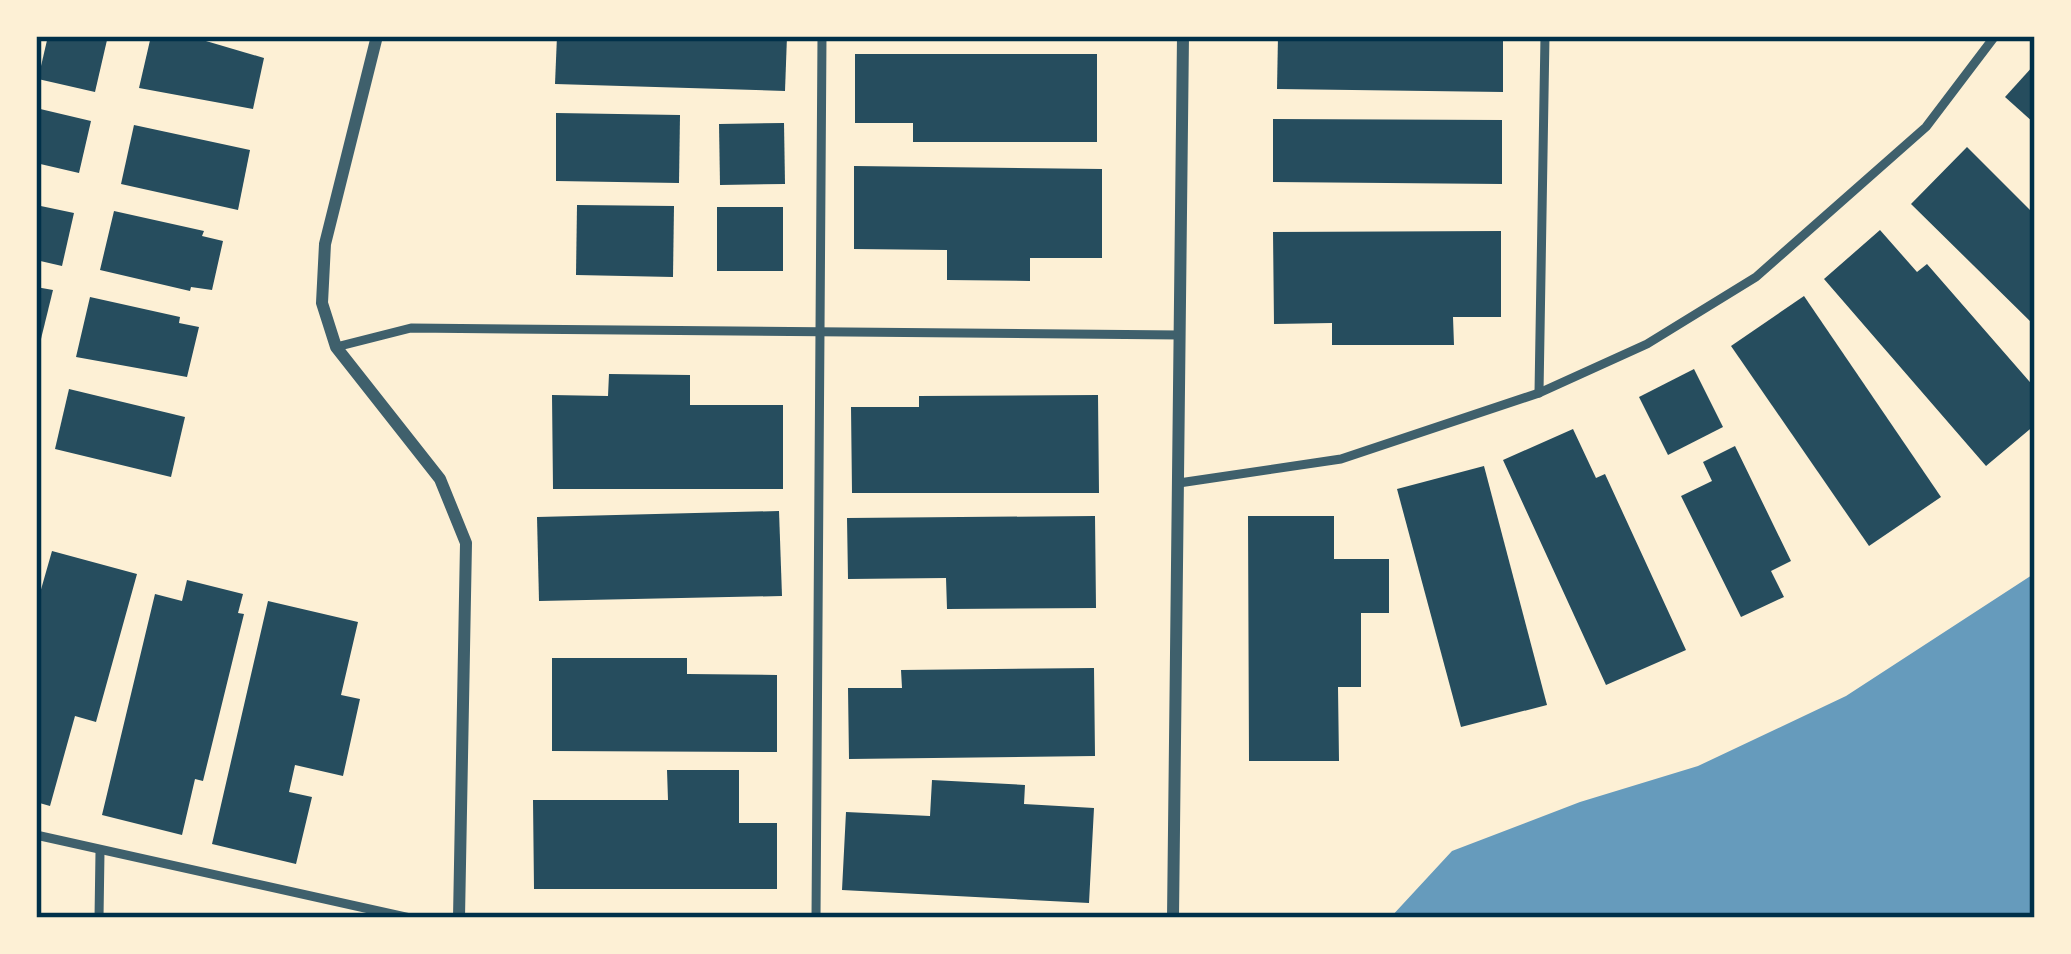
<svg xmlns="http://www.w3.org/2000/svg" width="2071" height="954" viewBox="0 0 2071 954" font-family="'Exo 2',sans-serif">
<style>
.water{fill:#669bbc}
.building{fill:#264d5e}
.lines{fill:none;stroke-linecap:round;stroke-linejoin:round}
.service{stroke:#3f606c;stroke-width:9}
.minor{stroke:#3f606c;stroke-width:12}
.neatline{fill:none;stroke:#003049;stroke-width:4.5}
</style>
<rect width="100%" height="100%" fill="#fdf0d5"/>
<path class="water" d="M2035 573V918H1390L1452 851 1580 802 1698 766 1846 696Z"/>
<g class="building">
<path d="M48 36 107 40 95 92 38 79Z"/>
<path d="M151 36H189L264 58 253 109 139 88Z"/>
<path d="M557 36H787L785 91 555 84Z"/>
<path d="M1278 36H1503V92L1277 89Z"/>
<path d="M855 54H1097V142H913V123H855Z"/>
<path d="M2035 64V124L2005 97Z"/>
<path d="M36 108 91 121 79 173 36 163Z"/>
<path d="M556 113 680 115 679 183 556 181Z"/>
<path d="M1273 119 1502 120V184L1273 182Z"/>
<path d="M784 123 785 184 720 185 719 124Z"/>
<path d="M134 125 250 150 238 210 121 184Z"/>
<path d="M1967 147 2030 210 2035 206V326L1911 204Z"/>
<path d="M854 166 1102 169V258H1030V281L947 280V250L854 249Z"/>
<path d="M36 205 74 213 62 266 36 260Z"/>
<path d="M577 205 674 206 673 277 576 275Z"/>
<rect x="717" y="207" width="66" height="64"/>
<path d="M114 211 204 231 202 236 223 241 212 290 191 287 190 291 100 270Z"/>
<path d="M1880 230 1917 272 1927 264 2035 388V425L1986 466 1824 279Z"/>
<path d="M1501 231V317H1453L1454 345H1332V323L1274 324 1273 232Z"/>
<path d="M36 287 53 290 40 343 36 342Z"/>
<path d="M1804 296 1941 497 1869 546 1731 346Z"/>
<path d="M90 297 180 317 179 323 199 327 187 377 76 357Z"/>
<path d="M1694 369 1723 427 1668 455 1639 397Z"/>
<path d="M609 374 690 375V405H783V489H553L552 395 608 396Z"/>
<path d="M69 389 185 417 171 477 55 449Z"/>
<path d="M1098 395 1099 493H852L851 407H919V396Z"/>
<path d="M1573 429 1596 478 1605 474 1686 650 1606 685 1503 460Z"/>
<path d="M1735 446 1791 561 1771 571 1784 597 1741 617 1681 496 1712 481 1703 462Z"/>
<path d="M1484 466 1547 705 1461 727 1397 489Z"/>
<path d="M779 511 782 596 539 601 537 517Z"/>
<path d="M1095 516 1096 608 947 609 946 578 848 579 847 518Z"/>
<path d="M1248 516H1334V559H1389V613H1361V687H1338L1339 761H1249Z"/>
<path d="M52 551 137 574 96 722 75 716 50 806 36 802V607Z"/>
<path d="M187 580 243 594 238 613 244 614 203 781 195 779 182 835 102 815 155 594 182 601Z"/>
<path d="M268 601 358 622 341 695 360 699 343 776 295 765 289 792 312 797 296 864 212 844Z"/>
<path d="M552 658H687V674L777 675V752L552 751Z"/>
<path d="M1094 668 1095 756 849 759 848 688H902L901 670Z"/>
<path d="M667 770H739V823H777V889H534L533 800H668Z"/>
<path d="M932 780 1025 785 1024 804 1094 808 1089 903 842 890 846 812 930 816Z"/>
</g>
<g class="lines">
<g class="service">
<path d="M336 347 411 328 1180 335"/>
<path d="M1539 393 1545 36"/>
<path d="M1179 483 1341 459 1539 393 1647 344 1756 277 1926 127 1995 36"/>
<path d="M36 835 410 918"/>
<path d="M99 918 100 852"/>
<path d="M816 918 822 36"/>
</g>
<g class="minor">
<path d="M377 36 325 244 322 303 336 347 440 479 466 543 459 918"/>
<path d="M1173 918 1183 36"/>
</g>
</g>
<rect width="2071" height="954" fill="none" stroke="#fdf0d5" stroke-width="78"/>
<rect x="39" y="39" width="1993" height="876" class="neatline"/>
</svg>
